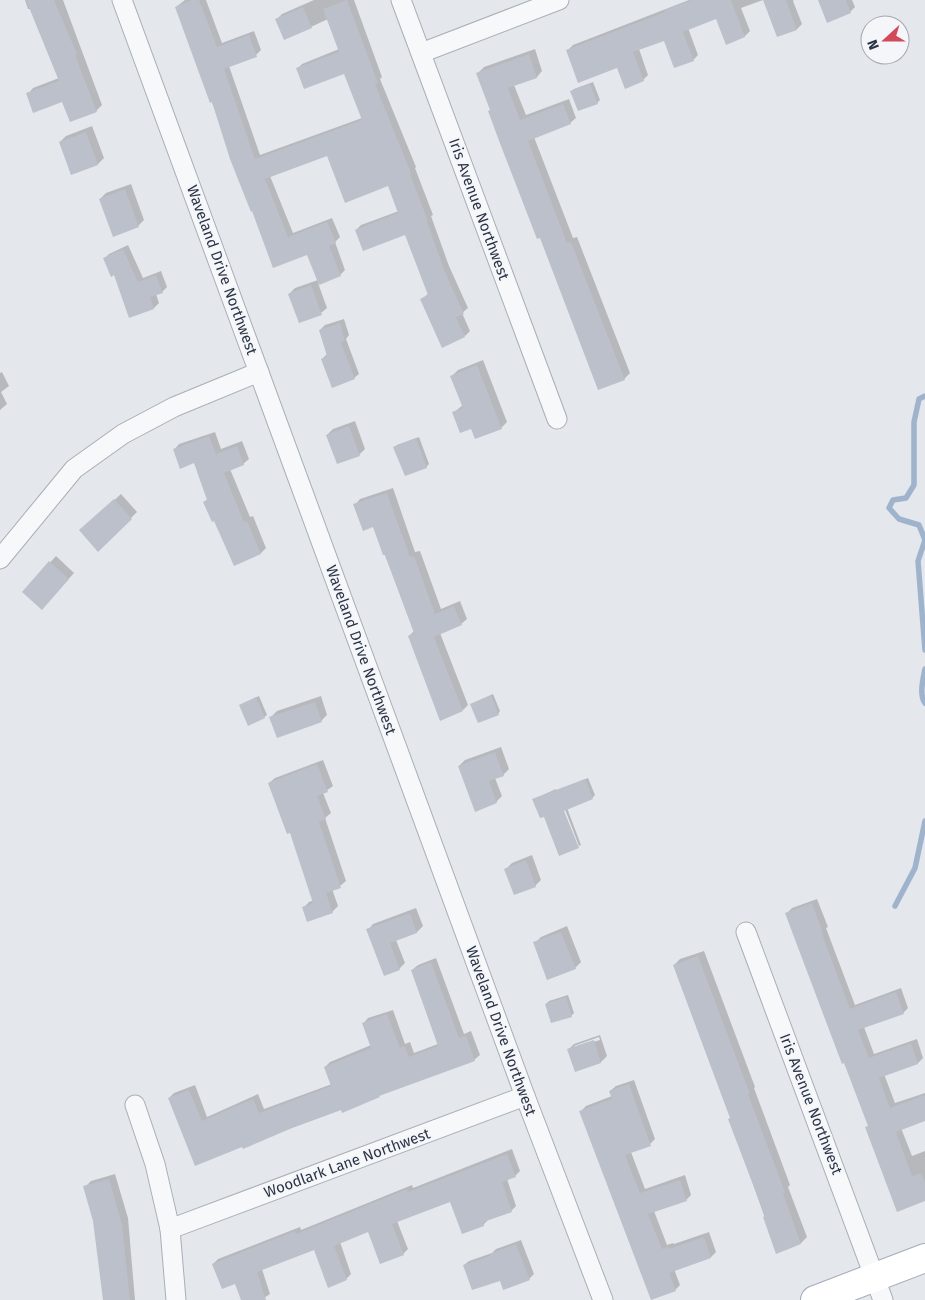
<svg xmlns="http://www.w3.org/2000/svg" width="925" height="1300" viewBox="0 0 925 1300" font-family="'Fira Sans',sans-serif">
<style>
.shadow{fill:#0003;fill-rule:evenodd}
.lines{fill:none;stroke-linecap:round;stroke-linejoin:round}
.stream{stroke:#9fb4cc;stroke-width:5.5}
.building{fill:#bbc0ca}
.street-casing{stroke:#a9aeb7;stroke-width:21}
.primary-casing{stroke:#a3abb8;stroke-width:30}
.street{stroke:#f7f8fa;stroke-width:19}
.primary{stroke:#fff;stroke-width:28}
.labels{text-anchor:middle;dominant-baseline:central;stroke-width:4.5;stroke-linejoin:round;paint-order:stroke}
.street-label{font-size:15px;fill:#2b3445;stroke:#f4f6f9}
</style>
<rect width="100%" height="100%" fill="#e4e7ec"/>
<g class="shadow">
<path d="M25 0H63L102 105 96 111 63 100 28 94 33 88 59 78 31 9H28Z"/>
<path d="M185 0H206L222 43 254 31 261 50 256 55 229 66 260 155 362 118 345 72 297 69 302 64 339 49 328 19 285 39 276 20 282 14 314 0H354L382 77 380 79 416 167 415 168 433 215 431 216 449 266 468 308 462 313 470 331 465 336 421 300 429 293 406 234 356 230 361 225 399 211 389 185 328 155 270 176 293 233 332 218 340 237 335 242 345 270 340 275 318 283 327 308 321 313 289 294 295 288 318 280 308 253 274 266 176 7Z"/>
<path d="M689 0H763L741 8 750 31 745 36 726 43 717 18 688 28 698 55 693 60 665 39 639 49 648 75 643 80 618 67 568 50 573 45Z"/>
<path d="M765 0H794L793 1 802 24 797 29 778 35Z"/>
<path d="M819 0H852L855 7 850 12Z"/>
<path d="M535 49 542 71 537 77 514 85 526 115 569 99 576 118 570 123 534 137 573 238 577 237 630 373 624 379 491 110 478 73 484 67Z"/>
<path d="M593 82 600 100 597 103 572 91 574 89Z"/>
<path d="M92 126 104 158 98 164 60 142 66 136Z"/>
<path d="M131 184 144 220 138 226 100 199 106 193Z"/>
<path d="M128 245 143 278 161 271 167 287 162 292 156 294 159 303 154 308 130 316 114 274 104 259 109 254Z"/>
<path d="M344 319 349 335 346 339 359 374 354 378 322 359 327 354 320 330 325 325Z"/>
<path d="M483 360 507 422 501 428 472 427 453 413 463 405 452 376 458 370Z"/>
<path d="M2 372 9 386 1 392 7 404 0 410V373Z"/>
<path d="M355 421 365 449 359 455 327 435 333 429Z"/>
<path d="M215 432 221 449 242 441 249 459 243 464 230 469 250 517 253 516 266 548 261 553 234 564 215 519 204 502 208 499 195 462 174 450 179 444Z"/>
<path d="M419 437 429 464 426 467 395 447 397 445Z"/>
<path d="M393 488 415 552 420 551 441 609 460 601 467 619 461 624 440 633 468 705 463 710 409 636 414 631 374 526 355 505 360 499Z"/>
<path d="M121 494 137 512 131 518 119 529 87 525Z"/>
<path d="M56 556 74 573 47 603 23 592Z"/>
<path d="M493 694 500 711 498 714 472 704Z"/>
<path d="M259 696 267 715 264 717 240 705Z"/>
<path d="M321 696 327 715 321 721 271 717 277 711Z"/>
<path d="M501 747 509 769 503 775 495 778 502 796 496 802 459 766 465 760Z"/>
<path d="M323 760 333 786 323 793 331 813 325 818 346 881 340 886 332 889 338 906 332 912 304 907 309 902 314 900 290 831 269 783 275 778Z"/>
<path d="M588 778 595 795 592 798 567 808 581 845 579 846 563 804 545 815 534 799 556 789V791Z"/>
<path d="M532 855 541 880 535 886 506 869 512 863Z"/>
<path d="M817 899 828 927 826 928 855 1005 901 988 908 1008 903 1013 864 1027 874 1054 917 1039 923 1058 918 1063 884 1074 895 1103 925 1093V1120L901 1128 912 1156 925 1151V1200L869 1125 787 913 792 908Z"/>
<path d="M416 908 423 926 417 932 396 940 405 963 399 969 368 930 373 924Z"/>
<path d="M567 926 581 962 575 968 535 943 541 937Z"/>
<path d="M704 951 755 1087 754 1088 790 1185 788 1187 807 1237 801 1243 777 1252 730 1119 731 1118 674 965 680 959Z"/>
<path d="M436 958 464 1034 471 1031 480 1055 474 1060 195 1164 169 1098 174 1093 195 1085 207 1117 258 1094 264 1109 332 1084 325 1067 330 1062 371 1045 363 1024 368 1018 393 1010 405 1044 410 1042 414 1053 438 1044 412 970 418 965Z"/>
<path d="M568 995 574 1013 571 1016 546 1004 549 1001Z"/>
<path d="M600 1035 607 1056 601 1062 575 1071 568 1050 574 1044ZM599 1037 600 1040 574 1048V1046Z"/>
<path d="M634 1080 655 1139 650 1144 631 1152 645 1189 685 1175 691 1195 686 1200 654 1211 667 1245 673 1243 674 1244 709 1232 716 1252 711 1257 674 1269 680 1285 675 1290 581 1111 586 1106 612 1096 610 1091 616 1086Z"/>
<path d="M512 1149 520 1171 515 1176 507 1179 516 1206 511 1211 488 1220 483 1225 451 1200 397 1221 408 1249 403 1254 369 1231 340 1242 351 1274 346 1279 315 1248 262 1269 270 1294 261 1300H242L236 1282 213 1264 218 1259 300 1227 301 1230 412 1185 413 1188Z"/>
<path d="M115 1174 128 1218 135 1300H104L94 1220 85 1187 91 1181Z"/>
<path d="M521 1240 534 1274 529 1279H501L464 1265 469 1261 492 1253 496 1249Z"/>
</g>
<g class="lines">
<g class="stream">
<path d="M925 396 919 399 914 422V485L906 498 893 500 889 508 899 519 919 525 925 540 918 561 925 650"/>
<path d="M925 669C923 679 919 695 925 703"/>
<path d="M895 906 915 868 925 821"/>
</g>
</g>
<g class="building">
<path d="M26 0H54L77 54 75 55 97 112 70 122 62 102 33 113 26 93 59 81Z"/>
<path d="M192 0H199L217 47 249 35 257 57 224 69 255 159 362 120 344 74 304 89 296 68 339 52 323 9 347 0 378 83 375 84 411 173 410 174 428 221 427 222 445 272 464 314 456 317 465 337 442 348 420 299 428 295 405 235 363 251 355 230 398 213 388 186 345 203 327 156 265 179 288 237 327 222 336 243 329 246 341 276 319 285 307 255 273 268 252 211 251 212 230 159 212 102 210 103 175 7Z"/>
<path d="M692 0H731L745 37 726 45 716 19 683 32 694 61 674 68 664 41 633 52 644 81 625 89 617 68 578 83 566 50 665 12V10Z"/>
<path d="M763 0H786L797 30 777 37Z"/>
<path d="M818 0H846L851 13 827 23Z"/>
<path d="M303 7 312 28 284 40 275 19Z"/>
<path d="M529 54 537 78 508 88 520 120 563 104 571 124 528 141 567 243 571 242 625 380 598 390 540 238 537 239 501 146 488 111 490 110 476 73Z"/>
<path d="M590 84 598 104 578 111 570 91Z"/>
<path d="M86 132 98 165 71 175 59 142Z"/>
<path d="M125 189 139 227 113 237 99 199Z"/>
<path d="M123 249 138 282 156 275 163 293 150 297 154 309 129 318 114 275 111 277 103 258Z"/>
<path d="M311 285 322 315 299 323 288 294Z"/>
<path d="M340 323 345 341 341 343 355 379 332 388 321 359 327 356 319 330Z"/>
<path d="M477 365 502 429 475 439 471 429 460 433 452 412 463 408 450 376Z"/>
<path d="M349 426 360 456 337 464 326 435Z"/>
<path d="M209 436 216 454 237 446 244 465 224 473 244 522 247 521 261 554 234 566 214 521 212 522 203 502 207 500 194 463 180 469 173 449Z"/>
<path d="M416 438 427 468 405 476 393 447Z"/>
<path d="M387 493 410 557 414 556 435 614 454 606 462 625 434 637 463 711 440 721 408 636 414 633 385 555H383L373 527 363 531 353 504Z"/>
<path d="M114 499 132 519 98 552 79 530Z"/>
<path d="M49 561 69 579 42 610 22 592Z"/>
<path d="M491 695 499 715 478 723 470 704Z"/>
<path d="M256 697 265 718 248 726 239 705Z"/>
<path d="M315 702 322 722 277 738 269 717Z"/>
<path d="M495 752 504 776 489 781 497 803 475 812 458 766Z"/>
<path d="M317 764 328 792 317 796 326 819 319 822 341 888 326 893 333 913 307 922 302 907 313 903 290 833 287 834 268 783Z"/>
<path d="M585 779 593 799 564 811 579 848 559 856 544 817 540 818 532 799Z"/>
<path d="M526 860 536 887 514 895 504 869Z"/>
<path d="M812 903 823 933 822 934 850 1009 896 992 904 1014 858 1030 869 1058 911 1043 918 1064 879 1078 890 1108 925 1095V1121L896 1132 912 1176 921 1173 925 1182V1201L897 1212 865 1127 868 1126 844 1063 842 1064 785 913Z"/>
<path d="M410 913 417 933 390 943 400 970 384 976 366 929Z"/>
<path d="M561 932 576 969 547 980 533 942Z"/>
<path d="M698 956 750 1094H748L785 1192 783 1193 801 1244 776 1254 763 1217 765 1216 728 1119 730 1118 673 965Z"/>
<path d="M431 962 459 1038 466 1036 475 1061 379 1096 380 1097 342 1113 341 1110 292 1128 243 1149 242 1147 195 1166 168 1098 189 1090 202 1121 253 1099 259 1113 331 1086 324 1067 371 1048 362 1023 387 1014 400 1048 404 1046 409 1057 438 1046 411 970Z"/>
<path d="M566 997 572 1017 551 1023 545 1004Z"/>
<path d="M594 1040 601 1063 575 1072 567 1049Z"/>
<path d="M629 1084 651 1146 625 1155 640 1193 680 1180 687 1201 648 1214 662 1249 668 1247 669 1249 704 1237 711 1258 669 1273 676 1291 651 1300 579 1111 612 1099 609 1091Z"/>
<path d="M507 1154 516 1177 502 1182 512 1212 483 1222 484 1226 462 1234 450 1202 392 1224 404 1255 380 1264 368 1232 334 1246 347 1280 328 1288 314 1250 257 1272 266 1300H241L235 1284 222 1289 212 1264 295 1231 296 1234 407 1189 408 1192Z"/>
<path d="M109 1179 122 1224 130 1300H103L93 1221 83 1186Z"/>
<path d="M516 1244 530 1280 503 1290 500 1281 472 1290 463 1265 490 1256V1254Z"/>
</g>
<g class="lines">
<g class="street-casing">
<g id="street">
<path d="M122 0 525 1096 603 1300"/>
<path d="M401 0 557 419"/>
<path d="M421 53 559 0"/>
<path d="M0 559 74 469 123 434 174 407 259 372"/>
<path d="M746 932 883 1300"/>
<path d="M135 1105 155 1164 170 1229 176 1300"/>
<path d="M170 1229 525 1096"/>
</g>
</g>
<g class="primary-casing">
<path id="primary" d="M815 1300 925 1258"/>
</g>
<use href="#street" class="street"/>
<use href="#primary" class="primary"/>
</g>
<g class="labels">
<g class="street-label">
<text transform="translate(479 209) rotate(70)">Iris Avenue Northwest</text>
<text transform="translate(222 270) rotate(70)">Waveland Drive Northwest</text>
<text transform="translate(361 650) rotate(70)">Waveland Drive Northwest</text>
<text transform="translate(501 1031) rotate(70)">Waveland Drive Northwest</text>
<text transform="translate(811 1104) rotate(69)">Iris Avenue Northwest</text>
<text transform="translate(347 1163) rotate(-20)">Woodlark Lane Northwest</text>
</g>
</g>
<g transform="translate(885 40) rotate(249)"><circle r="24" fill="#f4f6f9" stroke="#a4a8b1"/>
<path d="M0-4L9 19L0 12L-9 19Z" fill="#d1495b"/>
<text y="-8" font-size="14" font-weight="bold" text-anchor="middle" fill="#2b3445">N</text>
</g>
</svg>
